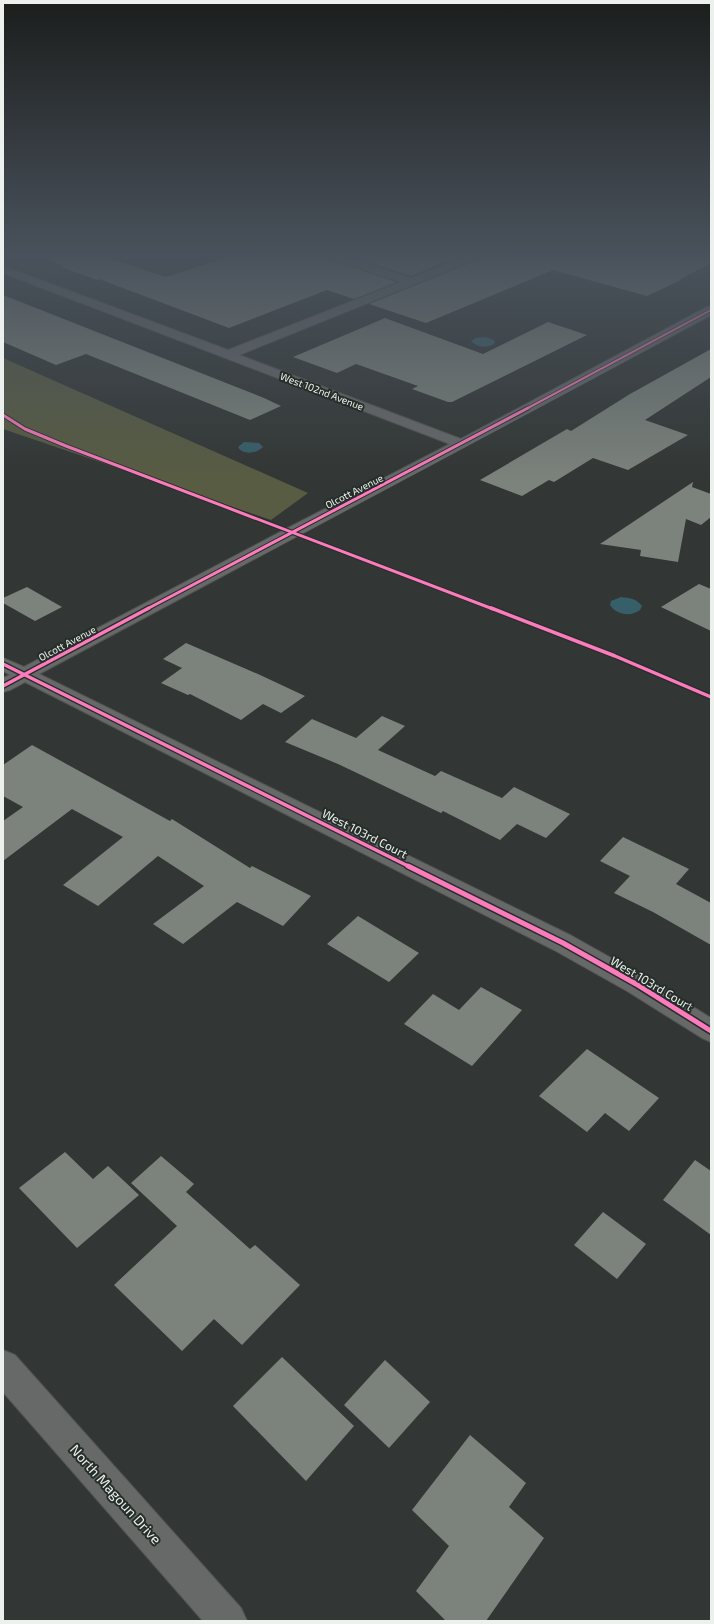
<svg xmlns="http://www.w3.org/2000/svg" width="714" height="1624" viewBox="0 0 714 1624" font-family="'Exo 2',sans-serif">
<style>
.green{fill:#585c42}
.water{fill:#375f6a}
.building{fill:#7c837c}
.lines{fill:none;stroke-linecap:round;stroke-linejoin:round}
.minor-casing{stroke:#515352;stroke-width:2}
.minor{fill:#676969;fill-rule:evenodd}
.cycleway-far3-casing{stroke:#262e2a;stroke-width:3.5}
.cycleway-far2-casing{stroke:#262e2a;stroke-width:5}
.cycleway-far1-casing{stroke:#262e2a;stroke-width:6}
.cycleway-casing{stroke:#262e2a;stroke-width:8}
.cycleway-far3{stroke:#fd7abc;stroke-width:2}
.cycleway-far2{stroke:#fd7abc;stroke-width:3}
.cycleway-far1{stroke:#fd7abc;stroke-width:3.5}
.cycleway{stroke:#fd7abc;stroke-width:5}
.labels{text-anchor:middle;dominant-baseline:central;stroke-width:4;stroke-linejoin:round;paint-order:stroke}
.far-street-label{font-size:10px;fill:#ecf1ee;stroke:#262e2a}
.street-label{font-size:12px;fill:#ecf1ee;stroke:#262e2a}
.near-street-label{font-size:14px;fill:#ecf1ee;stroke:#262e2a}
</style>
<rect width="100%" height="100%" fill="#323634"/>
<path class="green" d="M3 358 308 493 271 520 3 429Z"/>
<g class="water">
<path d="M486 337 494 340 495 342 494 344C487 348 477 348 471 341L476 338Z"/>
<path d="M244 442 259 443 263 447C256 454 242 455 238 447Z"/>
<path d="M621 597C630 598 637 599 642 606L640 610C631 617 616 615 610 605L611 601Z"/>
</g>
<g class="building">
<path d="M53 253H93L166 277 239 253H315L317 256 397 282 354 299 327 290 229 328 99 279 97 280 61 267 64 266 50 260Z"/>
<path d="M339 253H467L411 276Z"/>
<path d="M489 253H711V263L679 280H681L647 296 553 270 426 323 369 304 488 256Z"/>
<path d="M3 295 264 398 281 406 250 420 86 354 56 365 3 342Z"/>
<path d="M385 318 483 354 548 322 587 335 452 402H448L412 389 418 386 356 364 337 373 293 357Z"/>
<path d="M711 349V377L645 420 688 435 628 470 593 458 554 482 549 480 522 496 480 480 567 429 571 431 630 394Z"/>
<path d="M693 482 692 487 711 494V517L701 525 686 519 678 562 640 556 641 550 600 544Z"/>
<path d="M699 584 711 589V631L661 607Z"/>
<path d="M27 587 62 607 35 621 3 603V598Z"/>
<path d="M186 643 258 674 305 696 281 713 263 704 241 720 190 694 188 695 161 683 182 668 163 659Z"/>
<path d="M382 716 405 726 378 750 435 776 441 771 502 798 514 787 570 814 546 838 517 824 500 840 443 811 441 813 338 764 285 742 312 719 356 738Z"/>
<path d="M32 745 170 821 172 819 250 868 252 866 311 896 283 926 237 902 183 944 153 924 204 886 158 856 98 906 63 885 123 837 72 809 3 861V821L23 807 3 796V765Z"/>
<path d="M623 837 689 869 676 884 711 903V945L653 912 614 893 630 876 600 861Z"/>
<path d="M358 916 419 953 389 982 327 944Z"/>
<path d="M481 987 522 1010 472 1066 404 1024 433 994 459 1010Z"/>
<path d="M587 1049 659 1098 629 1131 605 1113 587 1132 539 1096Z"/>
<path d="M65 1152 93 1179 108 1166 139 1195 77 1248 19 1188Z"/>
<path d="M161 1156 194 1184 186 1192 250 1249 255 1245 300 1285 242 1345 214 1319 182 1351 114 1285 177 1226 131 1183Z"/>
<path d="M695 1160 711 1171V1235L663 1200Z"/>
<path d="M603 1212 646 1244 617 1279 574 1245Z"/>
<path d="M282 1357 354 1426 306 1481 233 1406Z"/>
<path d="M385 1360 430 1402 389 1448 344 1405Z"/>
<path d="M470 1435 526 1483 509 1507 544 1538 486 1621H446L416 1591 449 1546 412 1510Z"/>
</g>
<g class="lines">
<g class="minor-casing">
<g id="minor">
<path d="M316 253H333L411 278 472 253H488L487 255 239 355 461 439 707 307 711 306V315C488 436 263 554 39 674L572 936 645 977 711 1018V1042L702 1038 627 991 554 950 25 682 10 690 3 692V678L10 675 3 671V658L24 667 286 529 450 444 3 273V266L228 350 401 282 317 255Z"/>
<path d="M3 1350 15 1355 241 1608 247 1621H203L3 1392Z"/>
</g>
</g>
<use href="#minor" class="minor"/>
<g class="cycleway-far3-casing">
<path id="cycleway-far3" d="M526 409 711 310"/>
</g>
<g class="cycleway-far2-casing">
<g id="cycleway-far2">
<path d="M3 415 25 429 66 446 493 609"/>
<path d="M147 609 528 408"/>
</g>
</g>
<g class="cycleway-far1-casing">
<g id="cycleway-far1">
<path d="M491 608 615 656 711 697"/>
<path d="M3 664 410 867"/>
<path d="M3 686 149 608"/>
</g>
</g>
<g class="cycleway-casing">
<path id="cycleway" d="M408 866 563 943 636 984 711 1031"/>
</g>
<use href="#cycleway-far3" class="cycleway-far3"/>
<use href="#cycleway-far2" class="cycleway-far2"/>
<use href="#cycleway-far1" class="cycleway-far1"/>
<use href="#cycleway" class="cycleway"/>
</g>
<linearGradient id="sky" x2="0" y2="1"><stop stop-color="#1c1e1d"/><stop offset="0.53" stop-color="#49525c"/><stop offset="1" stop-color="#49525c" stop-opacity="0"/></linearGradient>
<rect width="714" height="481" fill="url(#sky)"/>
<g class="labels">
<g class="far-street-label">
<text transform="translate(322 391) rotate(21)">West 102nd Avenue</text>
<text transform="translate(354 491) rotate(-27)">Olcott Avenue</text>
<text transform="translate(67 643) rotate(-28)">Olcott Avenue</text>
</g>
<g class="street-label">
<text transform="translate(365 833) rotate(27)">West 103rd Court</text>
<text transform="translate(652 983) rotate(31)">West 103rd Court</text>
</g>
<g class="near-street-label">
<text transform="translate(116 1494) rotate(48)">North Magoun Drive</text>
</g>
</g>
<rect width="714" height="1624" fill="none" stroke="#ecf1ee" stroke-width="8"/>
</svg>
